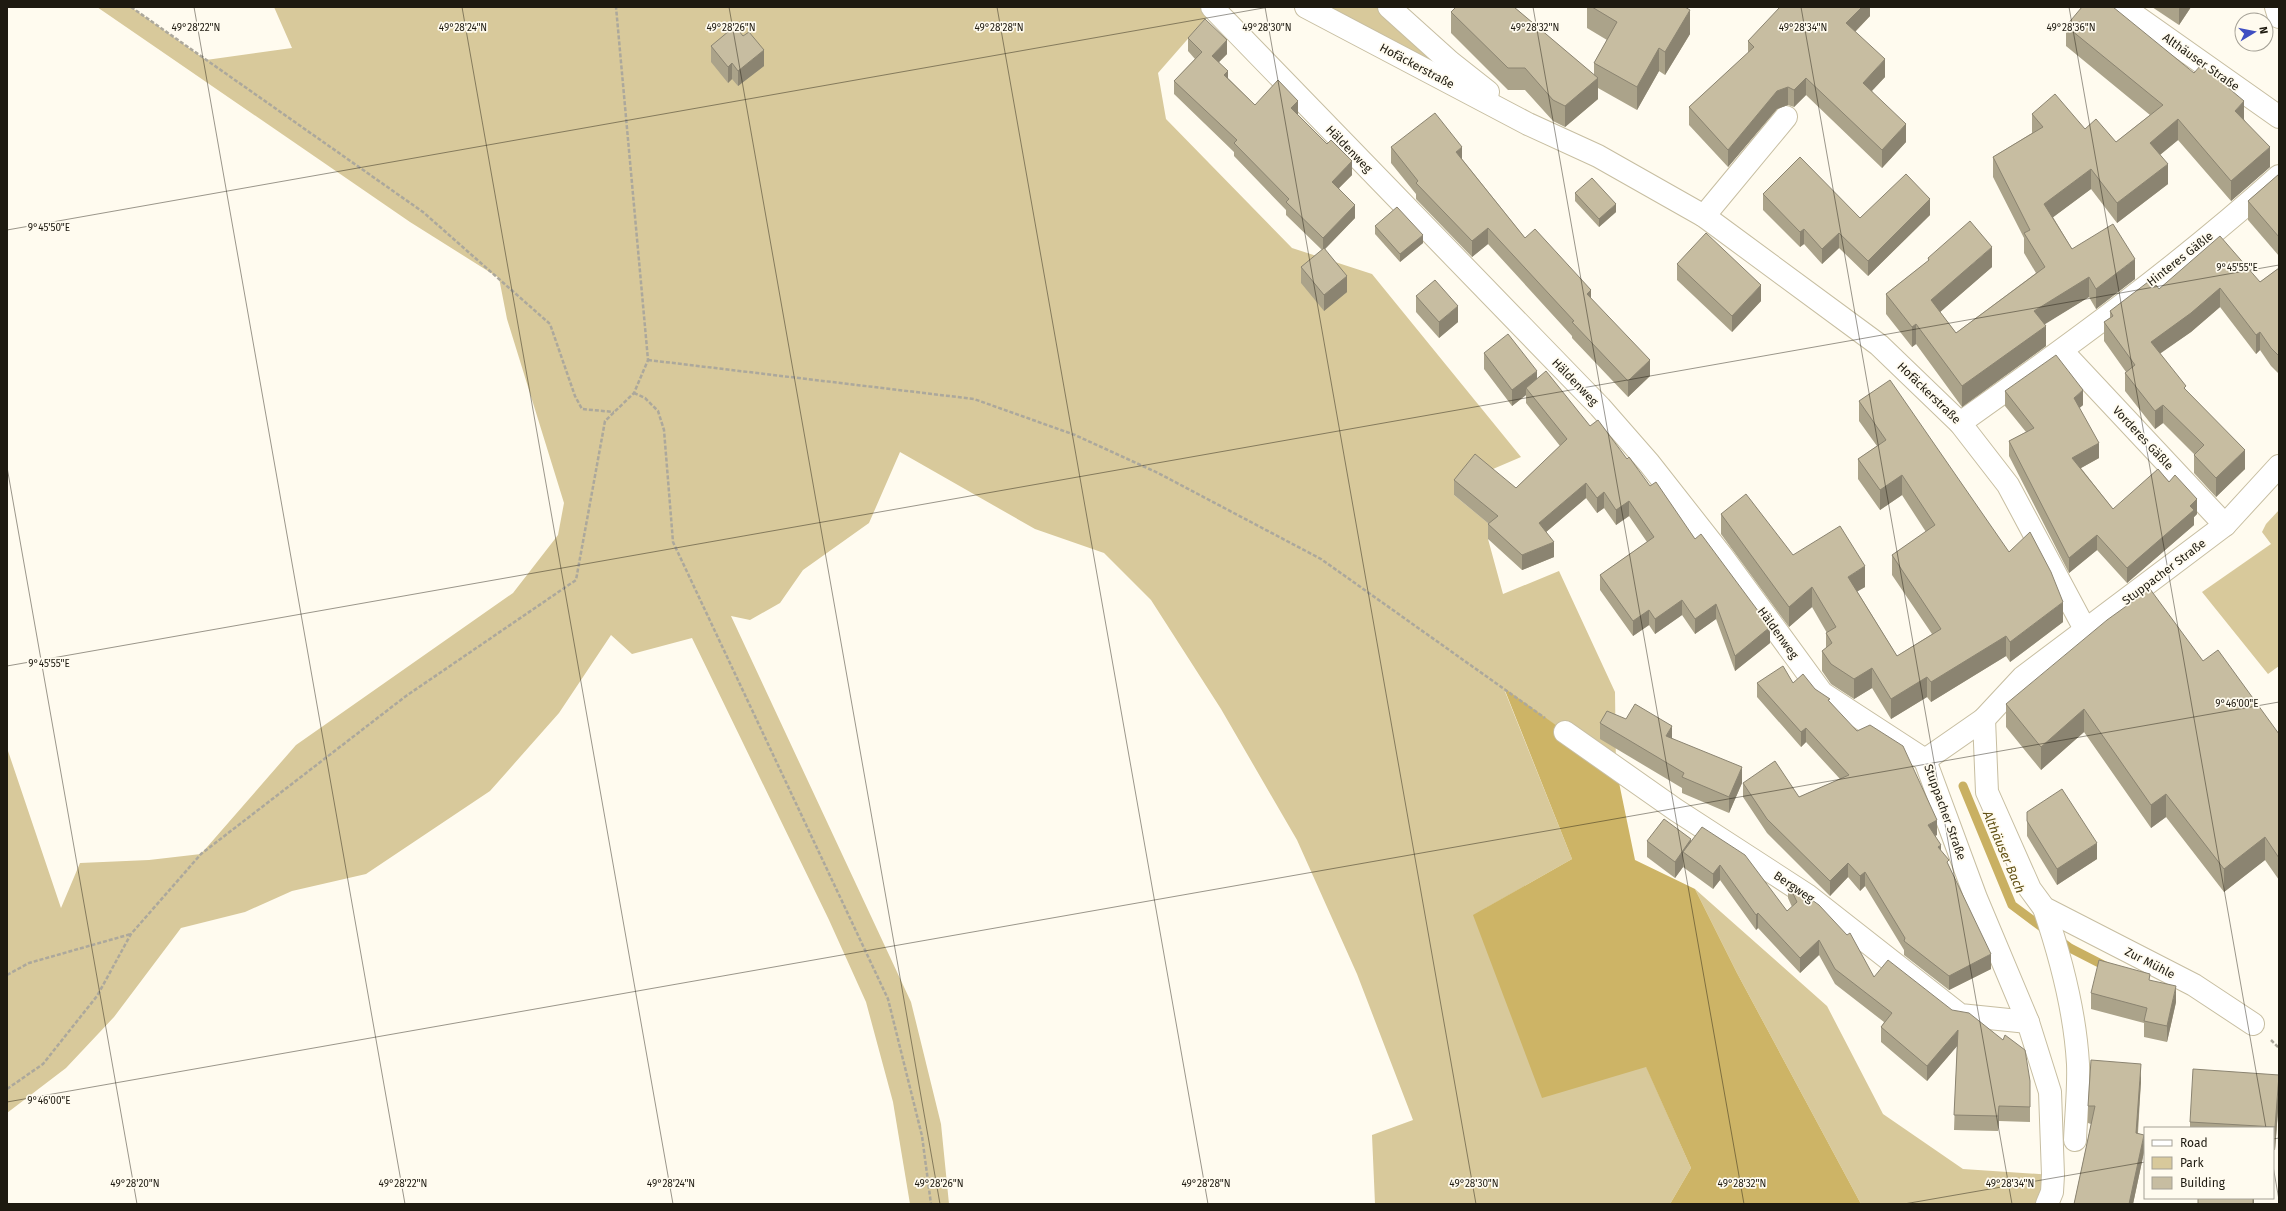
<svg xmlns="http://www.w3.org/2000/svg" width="2286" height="1211" viewBox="0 0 2286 1211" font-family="'Fira Sans',sans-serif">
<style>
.green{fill:#d8c99b}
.forest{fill:#cdb466}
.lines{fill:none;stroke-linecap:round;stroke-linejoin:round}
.stream{stroke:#c9b062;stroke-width:9}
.minor-casing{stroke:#c7bea1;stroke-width:24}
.path{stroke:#aca89c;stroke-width:2.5;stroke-dasharray:4 2;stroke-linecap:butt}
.minor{stroke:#fff;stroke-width:22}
.wall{fill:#aba38a}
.shaded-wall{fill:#8b8471}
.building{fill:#c7bda1;stroke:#8b8471}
.ticks{fill:none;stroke:#1e1a10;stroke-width:1;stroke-opacity:0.45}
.labels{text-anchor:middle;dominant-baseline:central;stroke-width:3.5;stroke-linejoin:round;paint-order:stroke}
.street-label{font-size:12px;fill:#1e1a10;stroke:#fffbef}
.water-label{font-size:13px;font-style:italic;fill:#615014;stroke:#fffbef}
.ticks-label{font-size:10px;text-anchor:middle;fill:#1e1a10;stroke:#fffbef;stroke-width:3.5;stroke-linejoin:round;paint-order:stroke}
</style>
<rect width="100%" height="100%" fill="#fffbef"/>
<g class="green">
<path d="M97 7H131L206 60 292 48 274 7H1212L1214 9 1158 73 1166 119 1292 248 1372 274 1521 457 1465 481 1454 495 1488 523V539L1503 594 1559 571 1615 692 1616 768 1504 689 1572 859 1486 908 1646 1066 1691 1168 1670 1204H1375L1372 1135 1413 1120 1357 974 1297 840 1221 709 1151 600 1104 553 1035 529 900 452 869 523 803 570 780 603 750 620 731 616 911 1002 941 1124 949 1204H910L893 1102 866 1002 829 920 692 638 632 654 611 635 559 713 490 791 366 874 292 891 245 912 181 928 114 1017 66 1068 7 1113V748L61 908 80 863 149 860 201 854 296 745 513 593 558 535 564 503 507 319 499 278 410 222Z"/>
<path d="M1306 7H1389L1528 124Z"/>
<path d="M2279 510V666L2268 674 2202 592 2271 544 2262 532 2266 524Z"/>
<path d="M1695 889 1827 1006 1883 1114 1963 1169 2053 1175 2047 1204H1861L1737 973Z"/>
</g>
<path class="forest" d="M1504 688 1616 768 1635 860 1695 889 1737 973 1861 1204H1670L1691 1168 1646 1067 1542 1098 1473 915 1572 859Z"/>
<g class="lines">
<g class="stream">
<path d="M1963 786 2012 905 2047 931"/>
<path d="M2058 939 2070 948 2109 968"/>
</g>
<g class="minor-casing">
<g id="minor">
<path d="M1212 7 1600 407 1649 463 1722 556 1822 693 1925 760"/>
<path d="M1306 7 1528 124 1598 156 1704 216 1879 345 1960 423 2008 485 2086 631"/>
<path d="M1389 7 1450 62 1488 92"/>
<path d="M2123 7 2279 117"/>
<path d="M2276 7 2279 17"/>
<path d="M1704 216 1786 117"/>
<path d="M2062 351 2225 525"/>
<path d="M1960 423C2070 345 2179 266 2279 176"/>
<path d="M1984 719 1987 792 2030 889 2044 908 2194 985 2253 1024"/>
<path d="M1565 732 1676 810 1807 895 1960 1015 2028 1022"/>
<path d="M1925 760 1976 898 2028 1022 2050 1092 2053 1175 2052 1192 2047 1204"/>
<path d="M1925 760 1984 719 2023 677 2225 525 2279 466"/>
<path d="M2044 908C2061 958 2075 1011 2078 1064 2079 1089 2076 1115 2075 1140"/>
</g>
</g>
<g class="path">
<path d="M131 7 423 212 550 324 575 396 582 409 614 412"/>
<path d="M648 360 974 399 1075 435 1158 473 1321 559 1545 718"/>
<path d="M634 393 645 398 658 411 664 430 673 542 888 999 922 1136 931 1204"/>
<path d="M7 975 29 963 131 934"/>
<path d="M2271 1040 2279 1048"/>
<path d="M7 1089 43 1064 97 996 131 934 201 854 406 696 576 580 605 421 634 393 648 360 616 7"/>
</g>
<use href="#minor" class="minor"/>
</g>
<g class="wall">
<path d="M1587 7H1685L1690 34 1665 75 1659 71 1637 110 1598 88V99L1565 127 1553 121 1525 90H1508L1451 33V12L1515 8 1594 75V63L1607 40 1587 28Z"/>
<path d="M1870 7V16L1855 32 1885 77 1872 91 1906 142 1882 168 1806 95 1794 107 1788 105 1777 109 1728 167 1689 125V107L1748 53V41Z"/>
<path d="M2152 7H2191L2179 25Z"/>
<path d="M2066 26 2244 119 2270 167 2231 201 2178 140 2160 155 2168 184 2117 223 2091 189 2053 217 2072 249 2135 279 2096 309 2089 297 2044 324 2046 346 1962 407 1916 344 1912 347 1886 314V294L1928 261V258L1992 267 1940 312 1956 333 2036 273 2024 253V238L1993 177V157L2032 133V114L2085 129 2116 142 2150 115 2066 46Z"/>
<path d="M1188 38 1227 54 1219 62 1228 78 1255 105 1298 114V115L1352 175 1339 188 1355 218 1325 249 1347 292 1324 311 1301 283V267L1322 250 1286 215V210L1234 156V152L1174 94V81L1195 59 1188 51Z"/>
<path d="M711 46 764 66 738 86 732 79 728 83 711 62Z"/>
<path d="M1391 147 1462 159 1525 238 1591 299 1650 376 1628 397 1572 338V336L1488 244 1472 257 1416 199V194L1391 163Z"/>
<path d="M2279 174V256L2248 220V201Z"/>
<path d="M1575 193 1616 212 1599 227 1575 201Z"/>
<path d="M1763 194 1860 218 1930 215 1868 276 1839 248 1822 264 1804 244 1800 247 1763 210Z"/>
<path d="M1375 226 1423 243 1400 262 1375 234Z"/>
<path d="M1677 264 1761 301 1732 332 1677 280Z"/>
<path d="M2279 268V374L2271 366 2260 350 2256 354 2220 307 2191 332 2160 353 2186 390 2245 469 2216 497 2194 473V454L2163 423 2155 429 2125 391V373L2126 372 2104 341V322L2110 318V311L2152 288 2159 289 2260 282Z"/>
<path d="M1416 296 1458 322 1439 338 1416 312Z"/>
<path d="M1484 353 1537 379 1627 459 1695 539 1770 643 1735 671 1716 619 1695 634 1682 615 1655 634 1649 625 1633 636 1600 590V575L1647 542 1629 516 1616 525 1604 508 1597 513 1586 498 1546 532 1554 557 1522 570 1488 539V524H1489L1454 495V480L1516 488 1560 446 1526 403V395L1512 406 1484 369Z"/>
<path d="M2005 391 2083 405 2079 408 2099 458 2081 468 2113 509 2197 514 2194 517V525L2127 583 2097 550 2069 573 2009 456V441L2026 432 2005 406Z"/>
<path d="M1859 401 2009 552 2063 622 2010 662 2006 656 1931 702 1927 697 1891 719 1872 688 1854 699 1831 684 1822 671V651L1826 648V633H1827L1812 607 1789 627 1721 534V514L1793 555 1865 587 1857 591 1897 656 1932 634 1892 575V555L1926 532 1902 495 1880 510 1858 479V459L1877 446 1859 421Z"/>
<path d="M2203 661 2279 734V880L2265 860 2224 892 2166 817 2151 828 2084 732 2041 770 2006 727V704Z"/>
<path d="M1757 683H1793L1815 689 1830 702 1937 835 1935 836 1941 851 1949 866 1991 969 1949 990 1904 955V950L1865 886 1860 891 1848 877 1830 896 1767 833 1743 797V783L1799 797 1840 779 1806 742 1801 747 1757 697Z"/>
<path d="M1600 723 1672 738 1742 783 1729 813 1682 793V788L1600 739Z"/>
<path d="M2027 812 2097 859 2057 885 2027 836Z"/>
<path d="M1647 841H1691L1787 911 1792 907 1788 898V883L1874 977 2030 1096V1122L1999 1121 1998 1131 1954 1130 1957 1046 1927 1081 1881 1042V1027L1884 1022 1835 984 1819 955 1800 973 1758 928 1756 930 1720 880 1713 889 1683 867 1675 878 1647 857Z"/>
<path d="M2150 980 2176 1002 2167 1042 2144 1037V1023L2091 1009V993Z"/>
<path d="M2141 1081 2138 1133 2144 1152 2133 1204H2074L2091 1124 2088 1123V1106Z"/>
<path d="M2279 1098 2275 1150H2273V1128H2190V1122Z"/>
</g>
<g class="shaded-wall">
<path d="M1862 7H1870V16L1846 41V23Z"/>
<path d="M2180 7H2191L2179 25V9Z"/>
<path d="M1690 10V34L1665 75V52Z"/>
<path d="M1227 40V54L1212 69V56Z"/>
<path d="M1659 48V71L1637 110V87Z"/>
<path d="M764 50V66L738 86V71Z"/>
<path d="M1885 59V77L1863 100V83Z"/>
<path d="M732 63V79L728 83V67Z"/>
<path d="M1228 71V84L1224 75Z"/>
<path d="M1598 78V99L1565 127V106Z"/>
<path d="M1806 78V95L1794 107V90Z"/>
<path d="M1788 87V105L1777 109 1728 167V150L1777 91Z"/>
<path d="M1298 101V114L1291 121V108Z"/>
<path d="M2244 101V121L2235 111Z"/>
<path d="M2178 119V140L2150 163V143Z"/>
<path d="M1906 124V142L1882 168V150Z"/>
<path d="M1462 147V163L1456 152Z"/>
<path d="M2270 147V167L2231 201V181Z"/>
<path d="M1352 161V175L1332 195V182Z"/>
<path d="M2168 164V184L2117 223V203Z"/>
<path d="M2091 169V189L2044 224V204Z"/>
<path d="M1930 199V215L1868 276V261Z"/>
<path d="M1616 204V212L1599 227V219Z"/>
<path d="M1355 205V218L1323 251V238Z"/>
<path d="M1488 228V244L1472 257V241Z"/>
<path d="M1804 229V244L1800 247V232Z"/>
<path d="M1839 233V248L1822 264V249Z"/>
<path d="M1423 235V243L1400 262V254Z"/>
<path d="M1992 247V267L1931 320V300Z"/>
<path d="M2135 259V279L2096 309V289Z"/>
<path d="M1347 276V292L1324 311V295Z"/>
<path d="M2089 277V297L2034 331V311Z"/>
<path d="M1761 285V301L1732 332V316Z"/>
<path d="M2220 288V307L2191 332 2151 360V342Z"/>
<path d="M1591 290V306L1587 294Z"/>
<path d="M1458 306V322L1439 338V322Z"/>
<path d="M1916 324V344L1912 347V327Z"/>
<path d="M2046 326V346L1962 407V386Z"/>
<path d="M2260 332V350L2256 354V335Z"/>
<path d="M1650 360V376L1628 397V381Z"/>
<path d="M1537 371V387L1526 388V395L1512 406V390Z"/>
<path d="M2083 390V405L2074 413V398Z"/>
<path d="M2163 405V423L2155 429V411Z"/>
<path d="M2099 443V458L2072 473V458Z"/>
<path d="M2245 450V469L2216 497V478Z"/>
<path d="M1902 475V495L1880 510V490Z"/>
<path d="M1586 483V498L1539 538V523Z"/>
<path d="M1604 492V508L1597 513V498Z"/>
<path d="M2197 499V514L2194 517V525L2127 583V568Z"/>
<path d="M1629 501V516L1616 525V510Z"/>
<path d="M2097 535V550L2069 573V558Z"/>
<path d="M1554 542V557L1522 570V555Z"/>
<path d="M1865 566V587L1848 597V577Z"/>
<path d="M1812 587V607L1789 627V607Z"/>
<path d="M1682 600V615L1655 634V619Z"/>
<path d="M2063 602V622L2010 662V642Z"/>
<path d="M1716 604V619L1695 634V619Z"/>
<path d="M1649 610V625L1633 636V621Z"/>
<path d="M1770 627V643L1735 671V656Z"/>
<path d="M2006 636V656L1931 702V682Z"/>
<path d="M1872 668V688L1854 699V679Z"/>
<path d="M1927 677V697L1891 719V699Z"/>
<path d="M2084 709V732L2041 770V747Z"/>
<path d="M1672 726V742L1666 736Z"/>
<path d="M1806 728V742L1801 747V732Z"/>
<path d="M1742 767V783L1729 813V797Z"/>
<path d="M2166 794V817L2151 828V805Z"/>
<path d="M1937 820V835L1928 839V825Z"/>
<path d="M2265 837V860L2224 892V869Z"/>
<path d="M1691 839V855L1683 852V867L1675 878V862Z"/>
<path d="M2097 843V859L2057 885V869Z"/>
<path d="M1941 845V859L1938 847Z"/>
<path d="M1848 863V877L1830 896V881Z"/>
<path d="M1720 865V880L1713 889V874Z"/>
<path d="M1865 872V886L1860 891V876Z"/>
<path d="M1758 913V928L1756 930V915Z"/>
<path d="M1819 940V955L1800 973V958Z"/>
<path d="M1991 954V969L1949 990V976Z"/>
<path d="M2176 986V1002L2167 1042V1026Z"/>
<path d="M1958 1030V1045L1927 1081V1066Z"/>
<path d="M2141 1064V1081L2136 1151V1133Z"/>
<path d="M2279 1075V1098L2275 1150V1127Z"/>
<path d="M1999 1106V1121L1998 1131V1116Z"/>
<path d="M2144 1135V1152L2133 1204H2129Z"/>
<rect x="2253" y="1198" width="1" height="6"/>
</g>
<g class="building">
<path d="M1456 7H1514L1598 78 1565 106 1553 100 1525 68H1508L1451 12Z"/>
<path d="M1592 7H1685L1690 10 1665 52 1659 48 1637 87 1594 63 1617 22Z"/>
<path d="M1780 7H1862L1846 23 1885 59 1863 83 1906 124 1882 150 1806 78 1794 90 1788 87 1777 91 1728 150 1689 107 1754 47 1748 41Z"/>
<path d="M2082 7H2113L2194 73 2201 65 2244 101 2235 111 2270 147 2231 181 2178 119 2150 143 2168 164 2117 203 2091 169 2044 204 2072 249 2113 224 2135 259 2096 289 2089 277 2034 311 2046 326 1962 386 1916 324 1912 327 1886 294 1929 260 1928 258 1970 221 1992 247 1931 300 1956 333 2045 267 2024 233 2030 230 1993 157 2043 127 2032 114 2055 94 2085 129 2096 119 2116 142 2163 105 2066 26Z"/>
<path d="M1205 19 1227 40 1212 56 1228 71 1224 75 1255 105 1278 80 1298 101 1291 108 1327 144 1331 140 1352 161 1332 182 1355 205 1323 238 1286 202 1289 199 1234 143 1237 140 1174 81 1202 52 1188 38Z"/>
<path d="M735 26 743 36 749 32 764 50 738 71 732 63 728 67 711 46Z"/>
<path d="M1435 113 1462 147 1456 152 1525 238 1535 229 1591 290 1587 294 1650 360 1628 381 1572 322 1574 321 1488 228 1472 241 1416 183 1418 181 1391 147Z"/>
<path d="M1800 157 1860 218 1906 174 1930 199 1868 261 1839 233 1822 249 1804 229 1800 232 1763 194Z"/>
<path d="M2279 174V237L2248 201Z"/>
<path d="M1592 178 1616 204 1599 219 1575 193Z"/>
<path d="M1397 207 1423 235 1400 254 1375 226Z"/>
<path d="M1706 233 1761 285 1732 316 1677 264Z"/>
<path d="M2220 236 2260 282 2279 268V356L2271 348 2260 332 2256 335 2220 288 2191 313 2151 342 2186 386 2184 388 2245 450 2216 478 2194 455 2204 445 2163 405 2155 411 2125 373 2135 365 2104 322 2113 316 2110 311 2148 282 2152 288 2156 285 2159 289Z"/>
<path d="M1324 248 1347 276 1324 295 1301 267Z"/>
<path d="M1435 280 1458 306 1439 322 1416 296Z"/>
<path d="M1508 334 1537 371 1512 390 1484 353Z"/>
<path d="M2056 355 2083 390 2074 398 2099 443 2072 458 2113 509 2158 469 2169 482 2175 475 2197 499 2190 506 2194 510 2127 568 2097 535 2069 558 2009 441 2034 428 2005 391Z"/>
<path d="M1546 371 1590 426 1598 420 1627 459 1629 457 1650 486 1656 482 1695 539 1701 534 1770 627 1735 656 1716 604 1695 619 1682 600 1655 619 1649 610 1633 621 1600 575 1654 537 1629 501 1616 510 1604 492 1597 498 1586 483 1539 523 1554 542 1522 555 1488 524 1498 516 1454 480 1475 454 1516 488 1567 439 1526 388Z"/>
<path d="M1890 380 2009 552 2030 532 2051 572 2063 602 2010 642 2006 636 1931 682 1927 677 1891 699 1872 668 1854 679 1831 664 1822 651 1832 643 1826 633 1836 627 1812 587 1789 607 1721 514 1746 494 1793 555 1840 526 1865 566 1848 577 1897 656 1941 629 1892 555 1935 525 1902 475 1880 490 1858 459 1886 440 1859 401Z"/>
<path d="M2150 589 2203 661 2218 650 2279 734V858L2265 837 2224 869 2166 794 2151 805 2084 709 2041 747 2006 704 2107 620Z"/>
<path d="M1783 666 1793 683 1803 674 1815 689 1830 699 1828 700 1857 731 1870 725 1903 746 1937 820 1928 825 1941 845 1938 847 1949 860 1947 862 1991 954 1949 976 1904 941 1905 938 1865 872 1860 876 1848 863 1830 881 1767 819 1743 783 1775 761 1799 797 1849 775 1806 728 1801 732 1757 683Z"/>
<path d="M1635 704 1672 726 1666 736 1742 767 1729 797 1682 777 1684 773 1600 723 1607 711 1626 719Z"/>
<path d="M2062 789 2097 843 2057 869 2027 821V812Z"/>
<path d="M1664 819 1691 839 1675 862 1647 841Z"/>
<path d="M1702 827 1745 855 1787 911 1797 902 1788 883 1819 905 1847 935 1850 933 1874 977 1888 960 1952 1010 1969 1013 2003 1040 2005 1035 2025 1050 2030 1081V1107L1999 1106 1998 1116 1954 1115 1958 1030 1927 1066 1881 1027 1892 1013 1835 969 1819 940 1800 958 1758 913 1756 915 1720 865 1713 874 1683 852Z"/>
<path d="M2099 960 2150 974 2149 980 2176 986 2167 1026 2144 1021 2147 1008 2091 993Z"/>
<path d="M2091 1060 2141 1064 2136 1133 2144 1135 2129 1204H2074L2095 1106H2088Z"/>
<path d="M2193 1069 2279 1075 2275 1127 2190 1122Z"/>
<rect x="2198" y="1198" width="55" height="6"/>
</g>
<path class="ticks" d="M194 7 405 1204M462 7 673 1204M729 7 940 1204M997 7 1208 1204M1265 7 1476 1204M1533 7 1744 1204M1801 7 2012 1204M2069 7 2266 1128M7 230 1269 7M7 467 137 1204M7 666 2279 265M7 1102 2279 702M2273 1139 2279 1138M2273 1166 2279 1200M1904 1204 2145 1162"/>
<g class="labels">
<g class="street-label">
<text transform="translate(2201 62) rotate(35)">Althäuser Straße</text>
<text transform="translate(1417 66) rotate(28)">Hofäckerstraße</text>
<text transform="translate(1349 149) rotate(46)">Häldenweg</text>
<text transform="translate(2180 259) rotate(-38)">Hinteres Gäßle</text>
<text transform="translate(1575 382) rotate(46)">Häldenweg</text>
<text transform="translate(1929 393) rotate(44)">Hofäckerstraße</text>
<text transform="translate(2143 438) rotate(47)">Vorderes Gäßle</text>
<text transform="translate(2164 572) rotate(-37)">Stuppacher Straße</text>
<text transform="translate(1778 633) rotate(54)">Häldenweg</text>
<text transform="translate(1945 812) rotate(70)">Stuppacher Straße</text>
<text transform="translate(1794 887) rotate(34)">Bergweg</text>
<text transform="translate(2150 963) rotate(27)">Zur Mühle</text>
</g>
<g class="water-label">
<text transform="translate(2004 852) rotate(67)">Althäuser Bach</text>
</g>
</g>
<g class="ticks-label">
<text x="2071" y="31">49°28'36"N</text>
<text x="196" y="31">49°28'22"N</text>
<text x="463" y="31">49°28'24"N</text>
<text x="731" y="31">49°28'26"N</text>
<text x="999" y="31">49°28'28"N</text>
<text x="1267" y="31">49°28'30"N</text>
<text x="1535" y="31">49°28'32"N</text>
<text x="1803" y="31">49°28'34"N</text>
<text x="49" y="231">9°45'50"E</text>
<text x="2237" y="271">9°45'55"E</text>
<text x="49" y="667">9°45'55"E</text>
<text x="2237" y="707">9°46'00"E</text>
<text x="49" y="1104">9°46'00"E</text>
<text x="135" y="1187">49°28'20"N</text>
<text x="403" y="1187">49°28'22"N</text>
<text x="671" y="1187">49°28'24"N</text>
<text x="939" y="1187">49°28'26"N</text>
<text x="1206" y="1187">49°28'28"N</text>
<text x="1474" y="1187">49°28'30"N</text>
<text x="1742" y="1187">49°28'32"N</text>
<text x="2010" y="1187">49°28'34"N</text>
</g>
<rect width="2286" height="1211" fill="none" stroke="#1e1a10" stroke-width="16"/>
<rect x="2144" y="1127" width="130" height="72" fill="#fffbef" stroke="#a5a196"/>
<rect x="2152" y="1140" width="20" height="6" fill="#ffffff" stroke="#a5a196"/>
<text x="2180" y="1147" font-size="12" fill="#1e1a10">Road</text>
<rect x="2152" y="1157" width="20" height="12" fill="#d8c99b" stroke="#a5a196"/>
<text x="2180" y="1167" font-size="12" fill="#1e1a10">Park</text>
<rect x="2152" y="1177" width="20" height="12" fill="#c7bda1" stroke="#a5a196"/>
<text x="2180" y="1187" font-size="12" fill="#1e1a10">Building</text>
<g transform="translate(2254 32) rotate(80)"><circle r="19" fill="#fffbef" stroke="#a5a196"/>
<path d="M0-3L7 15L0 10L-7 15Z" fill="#3f4ec2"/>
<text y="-6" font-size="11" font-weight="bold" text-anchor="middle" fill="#1e1a10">N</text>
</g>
</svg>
